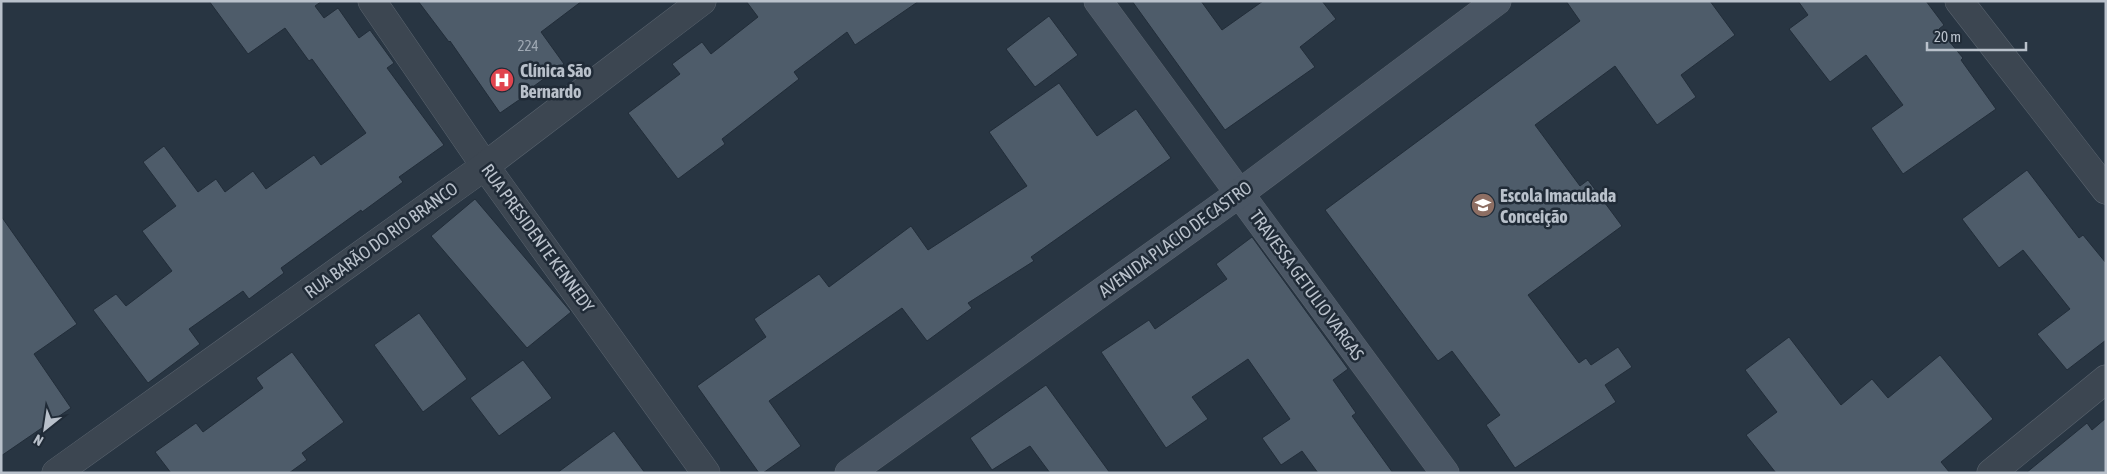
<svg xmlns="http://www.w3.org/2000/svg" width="2107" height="474" viewBox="0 0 2107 474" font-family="'Asap Condensed',sans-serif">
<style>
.building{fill:#4e5c6a;stroke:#222d39}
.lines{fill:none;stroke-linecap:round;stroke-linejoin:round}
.street-casing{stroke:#5a646f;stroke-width:29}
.secondary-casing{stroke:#5a646f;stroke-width:29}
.street{stroke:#3c4651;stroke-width:28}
.secondary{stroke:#4a5664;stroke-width:28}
.labels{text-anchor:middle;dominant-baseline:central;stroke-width:5;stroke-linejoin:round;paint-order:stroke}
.number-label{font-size:15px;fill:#9ea8b3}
.poi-label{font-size:18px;font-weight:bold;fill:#b9c1cb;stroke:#202b37;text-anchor:start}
.street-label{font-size:18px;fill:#b9c1cb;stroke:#202b37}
</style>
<rect width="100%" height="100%" fill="#283542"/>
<g class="building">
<path d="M209 1H322L315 6 324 18 338 8 359 38 370 30 394 63 387 68 444 145 399 177 403 182 362 212 361 210 281 268 284 273 249 299 243 291 189 329 200 344 148 383 93 310 116 294 126 306 172 271 142 231 176 206 143 162 164 146 198 192 216 179 225 192 253 171 266 189 314 155 321 165 366 133 312 59 309 61 285 28 248 54Z"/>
<path d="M418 1H582L541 32 564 64 530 89 532 91 500 113 450 41 449 42Z"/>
<path d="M746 1H919L855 45 847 32 794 72 799 79 722 139 725 144 678 179 628 113 680 74 672 64 702 42 711 54 758 17Z"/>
<path d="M1132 1H1201L1222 30 1263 1H1322L1336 19 1300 47 1315 67 1225 130Z"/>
<path d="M1566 1H1710L1735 35 1681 75 1696 97 1657 125 1615 66 1535 125 1580 186 1588 180 1622 226 1528 295 1579 363 1586 358 1591 365 1618 347 1632 367 1605 385 1616 402 1515 468 1486 425 1500 415 1452 351 1438 361 1325 210 1580 21Z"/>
<path d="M1798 1H1926L1944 25 1939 29 1963 58 1961 60 1996 109 1903 174 1871 128 1903 105 1866 55 1830 82 1789 29 1808 15Z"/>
<path d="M1049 16 1078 55 1035 87 1006 49Z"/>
<path d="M1059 83 1097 136 1136 109 1171 158 1031 257 1034 261 968 303 972 308 927 341 902 308 769 401 801 446 763 473H759L697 386 766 337 754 319 819 274 829 287 911 226 928 250 1027 186 989 132Z"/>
<path d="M2027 170 2079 238 2083 235 2106 263V340L2067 370 2037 334 2070 309 2023 250 1999 268 1962 219Z"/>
<path d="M475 199 571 312 527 348 431 236Z"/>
<path d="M1 216 77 324 34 354 71 408 1 456Z"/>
<path d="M1252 237 1348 369 1333 380 1356 413 1352 416 1393 473H1318L1302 451 1281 465 1262 438 1290 419 1248 359 1192 397 1208 419 1166 448 1101 352 1149 320 1155 329 1227 279 1216 264Z"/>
<path d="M419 313 467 379 423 412 374 345Z"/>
<path d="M1789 337 1841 405 1872 379 1888 398 1940 355 1993 419 1941 462 1950 473H1776L1746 435 1777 412 1745 370Z"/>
<path d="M292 352 344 422 302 453 307 460 289 473H171L155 452 196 423 203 432 263 388 256 378Z"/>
<path d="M523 360 552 398 499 436 470 398Z"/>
<path d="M1046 385 1110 473H1050L1030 446 992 470 970 438Z"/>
<path d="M2106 418V473H2026L2087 423 2092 430Z"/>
<path d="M614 431 645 473H557Z"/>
</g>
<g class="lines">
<g class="street-casing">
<g id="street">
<path d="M372 1 485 166 706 473"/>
<path d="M1959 1 2106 190"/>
<path d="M56 473 485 166 702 1"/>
<path d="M1991 473 2106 379"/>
</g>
</g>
<g class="secondary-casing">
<g id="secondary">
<path d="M1098 1 1445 473"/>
<path d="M849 473 1240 193 1497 1"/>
</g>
</g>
<use href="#street" class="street"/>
<use href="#secondary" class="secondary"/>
</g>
<defs>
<g id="hospital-disc" transform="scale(1.25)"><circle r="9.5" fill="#e0444e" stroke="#202b37"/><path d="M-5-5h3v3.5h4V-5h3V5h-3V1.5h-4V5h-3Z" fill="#fff"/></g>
<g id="school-disc" transform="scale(1.25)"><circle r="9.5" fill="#8d6e63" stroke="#202b37"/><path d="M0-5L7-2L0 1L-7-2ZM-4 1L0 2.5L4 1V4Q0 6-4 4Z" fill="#fff"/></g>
</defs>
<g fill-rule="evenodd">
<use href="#hospital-disc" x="502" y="80"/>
<use href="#school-disc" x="1483" y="205"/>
</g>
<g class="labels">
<g class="number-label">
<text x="528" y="45">224</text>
</g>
<g class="poi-label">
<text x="520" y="70">Clínica São<tspan x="520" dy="21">Bernardo</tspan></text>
<text x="1500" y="195">Escola Imaculada<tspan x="1500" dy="21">Conceição</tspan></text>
</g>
<g class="street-label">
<text transform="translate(538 238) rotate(54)">RUA PRESIDENTE KENNEDY</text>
<text transform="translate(1175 239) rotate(-36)">AVENIDA PLACIO DE CASTRO</text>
<text transform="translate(381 240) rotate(-36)">RUA BARÃO DO RIO BRANCO</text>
<text transform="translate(1307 285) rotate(54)">TRAVESSA GETULIO VARGAS</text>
</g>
</g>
<rect width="2107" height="474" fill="none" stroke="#b9c1cb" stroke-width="5"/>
<g transform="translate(45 429) rotate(210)" stroke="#202b37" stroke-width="4" paint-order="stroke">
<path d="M0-4L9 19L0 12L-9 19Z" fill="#b9c1cb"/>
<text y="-8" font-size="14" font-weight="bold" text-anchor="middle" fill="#b9c1cb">N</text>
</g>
<path d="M1927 42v8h99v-8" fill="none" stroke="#b9c1cb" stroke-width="2.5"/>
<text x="1934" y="42" font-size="15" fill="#b9c1cb" stroke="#202b37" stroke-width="4" paint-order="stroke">20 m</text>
</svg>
